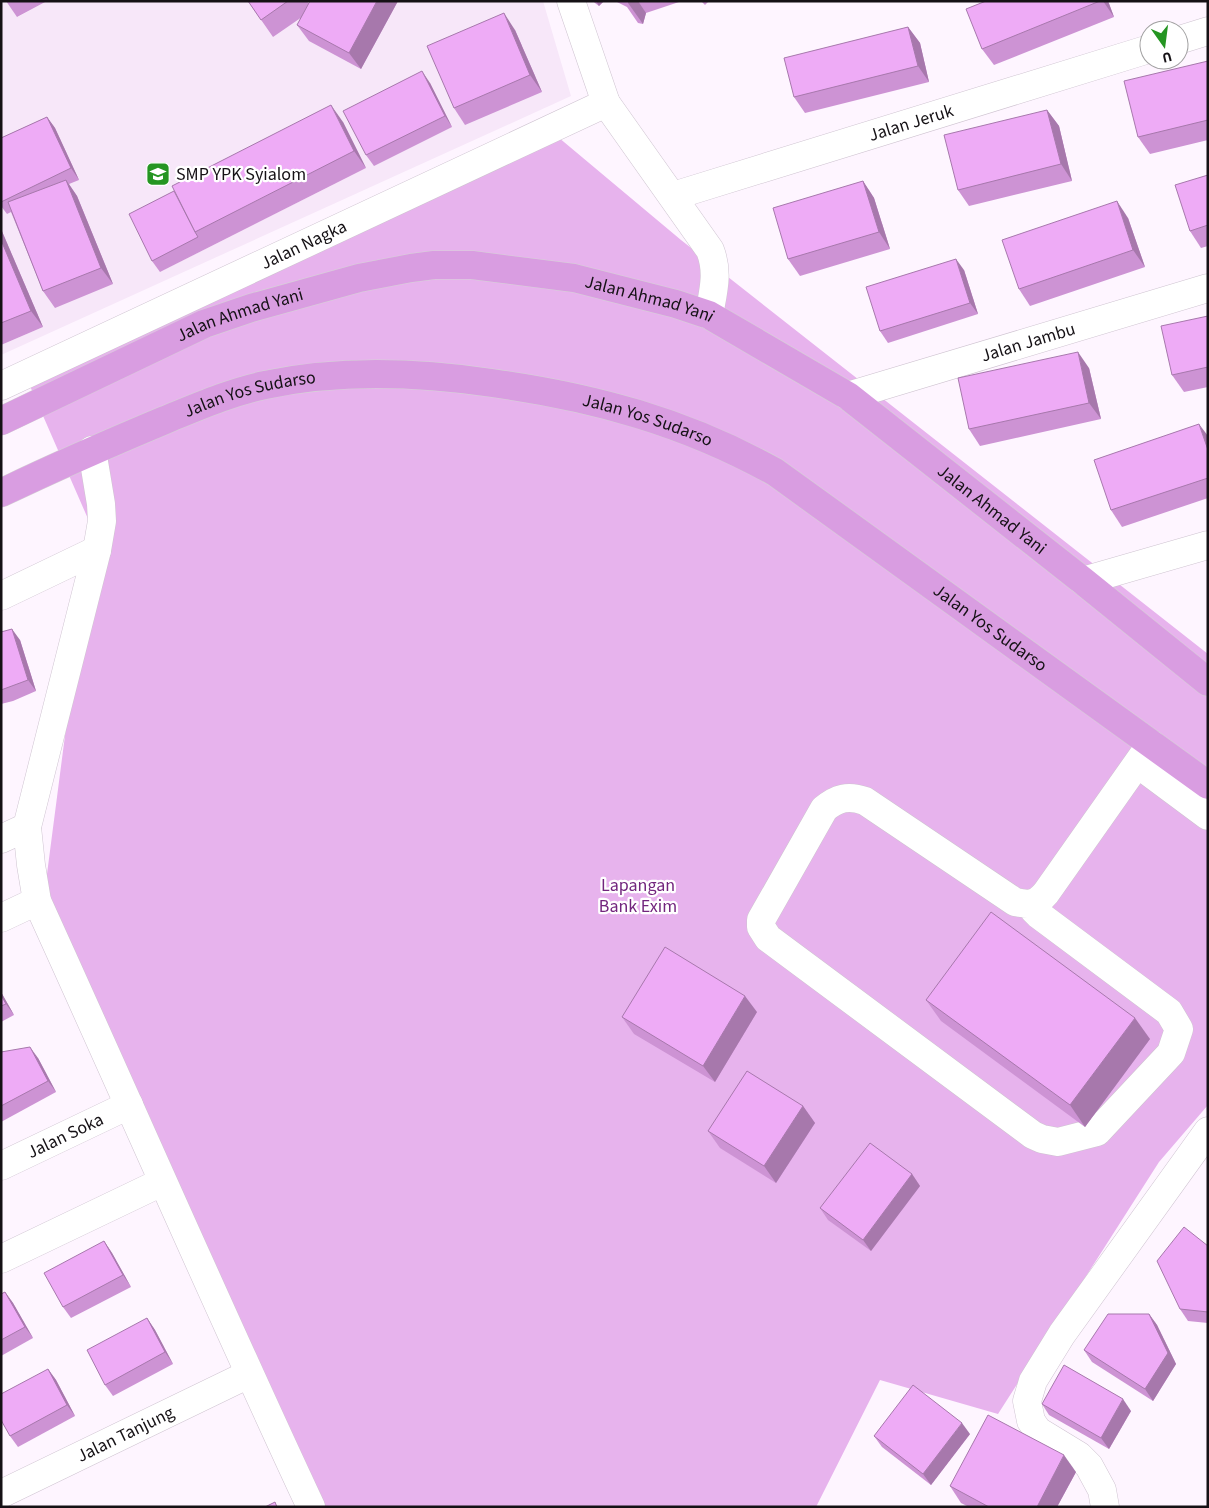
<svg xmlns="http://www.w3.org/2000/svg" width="1209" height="1508" viewBox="0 0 1209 1508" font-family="'Source Sans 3',sans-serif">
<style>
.built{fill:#f7e7f9;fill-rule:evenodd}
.green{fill:#e7b3ed}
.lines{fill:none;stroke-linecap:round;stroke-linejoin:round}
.street-casing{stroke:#cfc4d1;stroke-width:29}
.highway-casing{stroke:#d5d4d5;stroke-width:29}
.street{stroke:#fff;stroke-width:28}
.highway{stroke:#d99de1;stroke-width:28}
.wall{fill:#cd93d4}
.shaded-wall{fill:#a778ac}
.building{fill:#eeabf6;stroke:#a778ac}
.labels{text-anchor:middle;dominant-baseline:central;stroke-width:4.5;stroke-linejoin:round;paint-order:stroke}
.street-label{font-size:18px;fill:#151115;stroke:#fff}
.poi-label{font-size:18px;fill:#151115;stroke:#fff;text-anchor:start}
.park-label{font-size:18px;fill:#72257d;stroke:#fff}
</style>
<rect width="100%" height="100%" fill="#fef5ff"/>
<path class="built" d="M1 1H9L18 17 47 1H248L273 37 307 1H331L361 69 398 1H543L571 96 1 355V345L43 327 1 229ZM343 122 366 168 160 272Z"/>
<path class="green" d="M558 137 681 240 1208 654V1105L1159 1162 998 1414 880 1380 816 1507H317L44 897 92 528 23 370Z"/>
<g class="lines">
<g class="street-casing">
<g id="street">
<path d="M571 1 606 103 710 250C719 273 713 292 709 315"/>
<path d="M1179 40 1208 31"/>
<path id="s1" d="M673 196 1149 49"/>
<path id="s2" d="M1 386 606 103"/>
<path id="s3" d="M848 396 1208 288"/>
<path d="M92 450 101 504 102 521 97 550 27 827 31 865 37 901C129 1103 217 1306 311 1507"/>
<path d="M1083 581 1208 545"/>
<path d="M1 596 97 550"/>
<path d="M1138 764 1208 816"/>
<path d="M1 839 27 827"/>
<path d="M1034 903V910L1039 915 1169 1012 1179 1029 1171 1053 1097 1132 1058 1142 1042 1139 1033 1135 768 938 761 927V920L824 809C837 798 848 795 865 801L1015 902C1029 905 1036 905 1046 893L1151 744"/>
<path d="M1 918 37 901"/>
<path id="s4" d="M1 1166 129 1105"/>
<path d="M1 1259 162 1182"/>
<path id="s5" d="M1 1494 249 1374"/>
<path d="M1105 1507 1102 1490 1089 1466 1079 1456 1038 1431 1031 1421 1027 1401 1033 1381 1062 1334 1208 1131"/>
</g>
</g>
<g class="highway-casing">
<g id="highway">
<path id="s6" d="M1 421 204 324 251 308 359 278 411 268 434 265H472L574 278 676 304 709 315 848 396 1083 581 1208 682"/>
<path id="s7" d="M1 493C55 467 110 443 165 420 197 407 231 392 265 385 340 369 417 372 492 383 594 397 685 422 775 472L1208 785"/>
</g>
</g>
<use href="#street" class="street"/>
<use href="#highway" class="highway"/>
</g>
<g class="wall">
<path d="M6 1H47L17 17Z"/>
<path d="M248 1H307L309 4 398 1 361 69 309 41 297 25 302 17 273 37Z"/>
<path d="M593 1H604L599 6 595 3Z"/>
<path d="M615 1H682L646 13 643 24 638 23 627 7Z"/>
<path d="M701 1H707L708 2 705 5Z"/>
<path d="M986 1H1108L1114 17 994 65 982 49Z"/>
<path d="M908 27 920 43 929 82 805 113 794 97Z"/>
<path d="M515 30 542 92 465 125 454 108Z"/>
<path d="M1208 61V140L1150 154 1138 137Z"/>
<path d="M430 83 452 127 374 166 366 155Z"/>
<path d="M1047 110 1059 126 1072 181 969 206 958 190Z"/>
<path d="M47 117 55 128 79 180 69 184 77 196 113 284 55 308 43 291 11 212 7 214 1 206V138Z"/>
<path d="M343 122 366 168 160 272 152 261Z"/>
<path d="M1208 175V246L1201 248 1190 231Z"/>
<path d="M863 181 874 198 890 249 800 276 788 259Z"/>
<path d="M1128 218 1145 267 1030 306 1019 289Z"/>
<path d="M1 229 43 327 1 345Z"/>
<path d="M964 270 978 314 888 343 880 331Z"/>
<path d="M1208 316V387L1184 392 1172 375Z"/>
<path d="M1089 368 1101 419 980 446 969 429Z"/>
<path d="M1208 436V498L1122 527 1111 510Z"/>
<path d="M1 632 20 640 36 691 13 701 1 704Z"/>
<path d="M1 992 14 1015 1 1022Z"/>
<path d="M926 1000 1150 1039 1085 1127 941 1021Z"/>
<path d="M757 1012 715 1082 634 1034 622 1017Z"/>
<path d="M1 1052 38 1058 56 1092 1 1122Z"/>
<path d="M803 1106 815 1123 776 1183 720 1148 708 1131Z"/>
<path d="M912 1174 920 1186 871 1251 828 1220 820 1208Z"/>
<path d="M104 1241 112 1253 131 1287 71 1318 63 1307Z"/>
<path d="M1208 1246V1323L1188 1321 1180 1309Z"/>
<path d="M5 1292 13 1303 33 1338 1 1356V1294Z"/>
<path d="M1149 1314 1157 1325 1176 1364 1153 1401 1092 1362 1084 1350Z"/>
<path d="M147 1318 155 1330 173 1364 113 1396 105 1385Z"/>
<path d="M48 1369 56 1380 75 1416 18 1447 10 1436Z"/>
<path d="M1042 1404 1131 1411 1109 1449 1049 1415Z"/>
<path d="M970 1434 931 1485 882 1447 874 1436Z"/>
<path d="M1076 1472 1057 1507H969L961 1503 950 1486Z"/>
</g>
<g class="shaded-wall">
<path d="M377 1H398L361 69 349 53Z"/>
<path d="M596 1H604L599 6Z"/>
<path d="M628 1H638L646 13 643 24 628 3Z"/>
<path d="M1103 1H1108L1114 17Z"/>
<path d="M504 13 515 30 542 92 530 75Z"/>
<path d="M908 27 920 43 929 82 918 66Z"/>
<path d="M422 71 430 83 452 127 445 116Z"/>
<path d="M331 105 343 122 366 168 354 151Z"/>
<path d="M1047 110 1059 126 1072 181 1061 164Z"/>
<path d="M47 117 55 128 79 180 71 168Z"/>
<path d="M66 180 77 196 113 284 101 268Z"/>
<path d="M863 181 874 198 890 249 879 232Z"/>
<path d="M1117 201 1128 218 1145 267 1133 250Z"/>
<path d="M1 229 43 327 31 311 1 240Z"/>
<path d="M956 259 964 270 978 314 970 303Z"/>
<path d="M1078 352 1089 368 1101 419 1089 403Z"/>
<path d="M1199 424 1208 436V450Z"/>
<path d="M12 629 20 640 36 691 28 680Z"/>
<path d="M1 992 14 1015 6 1004 1 995Z"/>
<path d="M745 996 757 1012 715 1082 703 1066Z"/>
<path d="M1135 1018 1150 1039 1085 1127 1070 1105Z"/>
<path d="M30 1047 38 1058 56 1092 48 1081Z"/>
<path d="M803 1106 815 1123 776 1183 764 1166Z"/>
<path d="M912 1174 920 1186 871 1251 863 1240Z"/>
<path d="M104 1241 112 1253 131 1287 123 1275Z"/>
<path d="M5 1292 13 1303 33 1338 25 1327Z"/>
<path d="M1149 1314 1157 1325 1176 1364 1153 1401 1145 1389Z"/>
<path d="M147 1318 155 1330 173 1364 165 1352Z"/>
<path d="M48 1369 56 1380 75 1416 67 1405Z"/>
<path d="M1123 1399 1131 1411 1109 1449 1101 1438Z"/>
<path d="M962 1423 970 1434 931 1485 923 1474Z"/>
<path d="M1064 1455 1076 1472 1057 1507H1037Z"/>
</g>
<g class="building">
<path d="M248 1H288L261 20Z"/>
<path d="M310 1H377L349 53 297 25Z"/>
<path d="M986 1H1100L982 49 966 9Z"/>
<path d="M504 13 530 75 454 108 427 46Z"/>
<path d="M908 27 918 66 794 97 784 58Z"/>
<path d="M1208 61V120L1138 137 1124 81Z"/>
<path d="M422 71 445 116 366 155 343 111Z"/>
<path d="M331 105 354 151 195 232 172 186Z"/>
<path d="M1047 110 1061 164 958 190 944 135Z"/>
<path d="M47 117 71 168 1 202V138Z"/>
<path d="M1208 175V225L1190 231 1175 185Z"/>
<path d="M66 180 101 268 43 291 8 202Z"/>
<path d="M863 181 879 232 788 259 773 208Z"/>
<path d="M174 191 195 232 198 237 152 261 129 214Z"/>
<path d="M1117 201 1133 250 1019 289 1002 240Z"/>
<path d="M1 240 31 311 1 323Z"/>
<path d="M956 259 970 303 880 331 866 287Z"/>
<path d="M1208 316V367L1172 375 1161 326Z"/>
<path d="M1078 352 1089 403 969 429 958 378Z"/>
<path d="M1199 424 1208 450V478L1111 510 1094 460Z"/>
<path d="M12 629 28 680 1 690V632Z"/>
<path d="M991 912 1135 1018 1070 1105 926 1000Z"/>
<path d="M665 947 745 996 703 1066 622 1017Z"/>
<path d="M1 995 6 1004 1 1006Z"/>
<path d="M30 1047 48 1081 1 1106V1052Z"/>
<path d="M747 1071 803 1106 764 1166 708 1131Z"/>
<path d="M870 1143 912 1174 863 1240 820 1208Z"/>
<path d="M1184 1227 1208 1246V1312L1180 1309 1157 1261Z"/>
<path d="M104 1241 123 1275 63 1307 44 1273Z"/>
<path d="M5 1292 25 1327 1 1340V1294Z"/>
<path d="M1108 1314H1149L1168 1353 1145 1389 1084 1350Z"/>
<path d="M147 1318 165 1352 105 1385 87 1350Z"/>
<path d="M1064 1365 1123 1399 1101 1438 1042 1404Z"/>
<path d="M48 1369 67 1405 10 1436 1 1420V1394Z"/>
<path d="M913 1385 962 1423 923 1474 874 1436Z"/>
<path d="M988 1415 1064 1455 1037 1507H989L950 1486Z"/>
<path d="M275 1502 277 1507H265Z"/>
</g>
<defs>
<g id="school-square" transform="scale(1.25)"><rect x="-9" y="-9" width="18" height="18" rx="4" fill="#259522" stroke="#fff"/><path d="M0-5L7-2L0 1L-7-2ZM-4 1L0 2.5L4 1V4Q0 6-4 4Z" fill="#fff"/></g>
</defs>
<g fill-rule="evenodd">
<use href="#school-square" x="158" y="174"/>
</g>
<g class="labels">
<g class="street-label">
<text stroke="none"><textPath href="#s1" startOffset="249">Jalan Jeruk</textPath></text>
<text stroke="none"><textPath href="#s2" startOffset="334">Jalan Nagka</textPath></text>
<text stroke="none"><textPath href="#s6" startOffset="682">Jalan Ahmad Yani</textPath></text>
<text stroke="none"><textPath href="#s6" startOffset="262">Jalan Ahmad Yani</textPath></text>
<text stroke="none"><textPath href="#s3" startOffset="188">Jalan Jambu</textPath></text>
<text stroke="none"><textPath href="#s7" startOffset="269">Jalan Yos Sudarso</textPath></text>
<text stroke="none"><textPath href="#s7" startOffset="674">Jalan Yos Sudarso</textPath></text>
<text stroke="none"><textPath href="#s6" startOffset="1088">Jalan Ahmad Yani</textPath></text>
<text stroke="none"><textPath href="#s7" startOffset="1078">Jalan Yos Sudarso</textPath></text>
<text stroke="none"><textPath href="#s4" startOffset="71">Jalan Soka</textPath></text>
<text stroke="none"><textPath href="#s5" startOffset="138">Jalan Tanjung</textPath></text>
</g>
<g class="poi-label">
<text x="176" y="174">SMP YPK Syialom</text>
</g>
<g class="park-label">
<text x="638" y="885">Lapangan<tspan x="638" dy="21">Bank Exim</tspan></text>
</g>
</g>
<rect width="1209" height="1508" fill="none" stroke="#151115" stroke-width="5"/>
<g transform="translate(1164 45) rotate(166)"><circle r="24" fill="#ffffff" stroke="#a1a0a1"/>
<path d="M0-4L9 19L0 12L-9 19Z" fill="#259522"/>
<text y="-8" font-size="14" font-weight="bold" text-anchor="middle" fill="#151115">U</text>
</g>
</svg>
